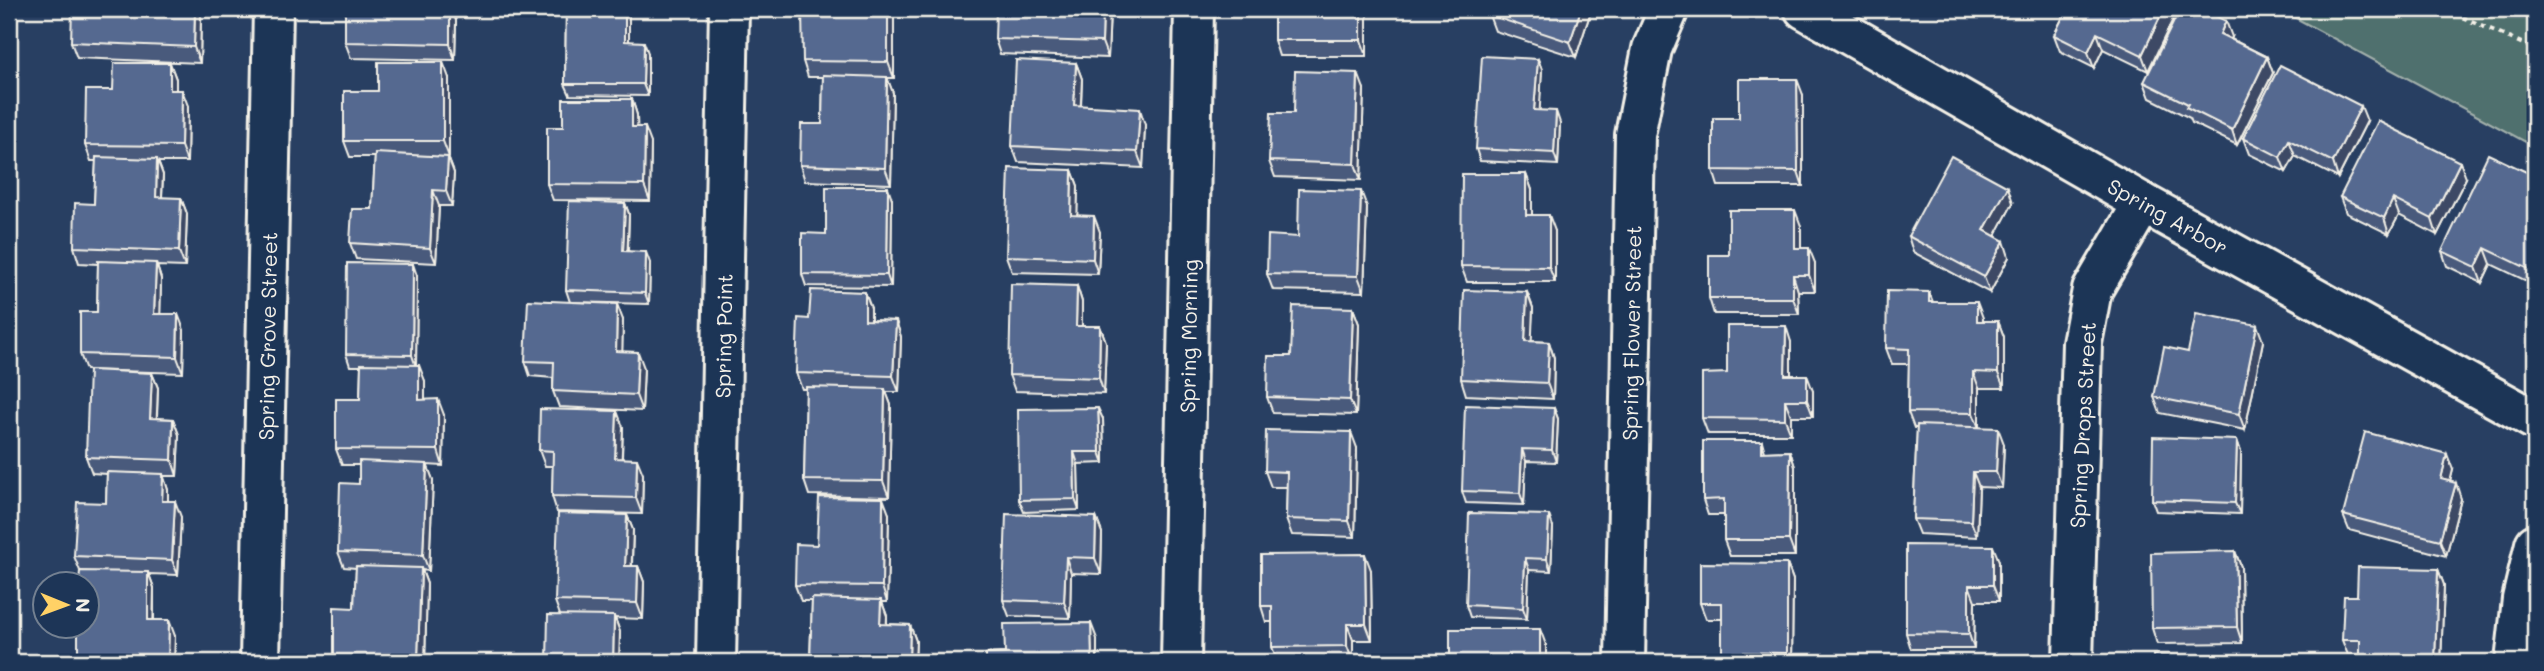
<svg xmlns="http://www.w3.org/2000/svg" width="2544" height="671" viewBox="0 0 2544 671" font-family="Mali,sans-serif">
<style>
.green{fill:#506f6e;stroke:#a2b0ab;stroke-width:2}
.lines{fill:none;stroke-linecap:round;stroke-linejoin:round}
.minor-casing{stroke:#f4f1e8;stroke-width:44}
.path{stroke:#f4f1e8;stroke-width:4.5;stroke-dasharray:5 5;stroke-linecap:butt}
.minor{stroke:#1d3557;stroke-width:38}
.wall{fill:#495a7c;stroke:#f4f1e8;stroke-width:2}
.shaded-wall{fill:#3c4a65;stroke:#f4f1e8;stroke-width:2}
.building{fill:#556990;stroke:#f4f1e8;stroke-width:2}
.labels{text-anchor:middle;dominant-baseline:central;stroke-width:5;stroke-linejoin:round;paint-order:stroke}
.street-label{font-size:21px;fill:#f4f1e8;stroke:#1d3557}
</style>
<rect width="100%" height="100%" fill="#283f62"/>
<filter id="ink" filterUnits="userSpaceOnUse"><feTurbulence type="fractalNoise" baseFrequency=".0143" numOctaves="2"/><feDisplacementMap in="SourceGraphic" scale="14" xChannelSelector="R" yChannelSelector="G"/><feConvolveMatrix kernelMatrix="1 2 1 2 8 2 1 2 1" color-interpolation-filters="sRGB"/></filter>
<g filter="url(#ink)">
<path class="green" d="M2279 9H2535V147Z"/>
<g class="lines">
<g class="minor-casing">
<g id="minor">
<path d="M1804 9 2143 203 2535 420"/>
<path d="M260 662 273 9"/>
<path d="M716 662 729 9"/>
<path d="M1181 662 1194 9"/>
<path d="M1625 662 1635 135 1652 49 1669 9"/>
<path d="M2073 662 2082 343 2092 290 2143 203"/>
<path d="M2515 662 2522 599 2535 544"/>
</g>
</g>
<path class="path" d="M2444 9 2535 49"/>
<use href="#minor" class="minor"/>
</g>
<g class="wall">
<path d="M566 9H629V41L648 53V96L570 95 565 84Z"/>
<path d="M894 9V78H887L893 93 891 184 805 181 800 165 822 124 823 77H808L803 61 827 11Z"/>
<path d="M1110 9 1108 58 1000 54 995 39Z"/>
<path d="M1274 9H1367V56H1279L1274 40Z"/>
<path d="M2067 9H2172L2175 15 2148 71 2103 49 2094 68 2060 51 2054 35Z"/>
<path d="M1590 14 1576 57 1495 31 1489 15Z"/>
<path d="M201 16 200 63 77 58 71 42Z"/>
<path d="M456 21 455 60 351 58 345 42Z"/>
<path d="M2232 37 2231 39 2267 57 2273 73 2237 145 2192 123 2190 118 2150 98 2144 82Z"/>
<path d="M1538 59 1542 70 1539 110 1560 123 1558 165 1480 161 1476 149Z"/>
<path d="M170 63 176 79V90L188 106 187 162H158L163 175 162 198H181L187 214 185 267 157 266 161 279 160 314 184 330 183 373 86 370 80 354 97 312 98 264 79 263 74 247 94 204 96 161H91L85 145 113 90Z"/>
<path d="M1076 63 1082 79 1081 106 1145 125 1143 168 1018 162 1012 146Z"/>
<path d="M449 78V157H446H448L454 173 452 206H439L436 263 356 259 350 243 372 209 375 157H350L344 141 378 91Z"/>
<path d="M1364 89 1361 180 1275 177 1269 161 1294 113Z"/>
<path d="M1803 95V186H1718L1713 170 1739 118Z"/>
<path d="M632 99 637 115V127L651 143 650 201 553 200 547 184 563 127Z"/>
<path d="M2367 121 2338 178 2295 156 2286 172 2249 154 2243 138Z"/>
<path d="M1072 170 1078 186 1077 215 1100 232 1098 274 1012 272 1006 256Z"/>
<path d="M1526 174 1532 190V215L1555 231V282H1467L1461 266Z"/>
<path d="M2535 176V285L2491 264 2482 283 2447 266 2442 251Z"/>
<path d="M2466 178 2437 235 2399 215 2389 234 2346 213 2340 197Z"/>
<path d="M892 199 891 287 806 286 802 274 826 234Z"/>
<path d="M625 203 629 214 628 251 650 263 649 304 570 302 566 290Z"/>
<path d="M2013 203 1995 236 2009 257 1990 293 1913 252 1908 236Z"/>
<path d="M1367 207 1364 292 1273 290 1267 274 1298 237Z"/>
<path d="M1801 226V248L1815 263V291H1798L1799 314H1714L1709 298 1729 255Z"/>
<path d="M417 276 416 365 425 381V400L444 415 443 466 427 465 433 480 429 571 422 570 427 584 425 662H336L334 656 354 608 356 568 344 567 338 552 359 484V465H342L336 449 360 399 361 366H350L346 354Z"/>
<path d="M1077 286 1082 302V326H1100L1106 342 1104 394 1015 391 1009 375Z"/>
<path d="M1527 292 1533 308 1531 341 1549 342 1554 358 1553 399 1466 395 1461 379Z"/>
<path d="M1929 292 1933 302 1983 318V321H1998L2004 337V388H1979V427L2004 444 2002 488 1979 487 1977 537 1919 534 1913 519 1917 428H1914L1908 412 1909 364H1892L1886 348Z"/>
<path d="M871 308V320L896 321 901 337 899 392H886L891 405 889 497 809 495 804 480 806 389H802L796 373 809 319Z"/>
<path d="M1353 308 1359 324 1356 415 1273 413 1267 397Z"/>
<path d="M623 320 622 352 644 368 642 411 559 407 553 391V378L530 376 525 361Z"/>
<path d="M2263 341 2245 430 2160 413 2154 397 2188 352Z"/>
<path d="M1791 342V375L1813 391V416H1791V434H1708L1702 418 1727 373Z"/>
<path d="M152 373 158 388 157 418 173 419 179 435 177 476H163L168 490V501L181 517 178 575 149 574 154 588V620L175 636 174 662H78L80 571 74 556 106 503 107 474 92 473 86 457Z"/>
<path d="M1554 408 1558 419 1556 462 1526 461 1524 505 1466 503 1462 491Z"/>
<path d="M1103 419 1104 463 1078 464 1079 510 1024 512 1019 500Z"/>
<path d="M623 427 622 458 643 474 642 514 557 512 552 496 553 466H545L539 450Z"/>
<path d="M2237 440 2241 452 2240 514 2156 511 2152 500Z"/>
<path d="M1762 441 1765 452 1790 451 1795 467V556H1730L1724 540V515H1708L1703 500Z"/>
<path d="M1357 448 1355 537 1292 535 1286 519 1287 487H1271L1265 471Z"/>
<path d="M2453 470 2450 481 2461 499 2446 556 2349 530 2343 515Z"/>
<path d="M889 514 887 602H882L887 616V624L910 625 916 641 915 662H810L812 601H801L795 585 817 545Z"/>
<path d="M627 515 633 530 632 566H638L644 582 643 619 615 618 620 632 619 662H547L560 615 555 601Z"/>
<path d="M1096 517 1102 533 1101 574 1071 573 1070 618 1009 616 1003 600Z"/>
<path d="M1553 527 1551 571 1529 570 1527 619 1470 617 1466 605Z"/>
<path d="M2235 551 2241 567 2242 643 2157 644 2152 628Z"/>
<path d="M1999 561V601H1975L1974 649H1911L1906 633Z"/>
<path d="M1787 564 1793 580 1792 662H1725L1722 652V619H1706L1700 603Z"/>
<path d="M2438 569 2444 585 2441 662H2361L2360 656 2348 655 2342 640Z"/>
<path d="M1371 570 1372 640H1353V662H1278L1272 647V622H1266L1261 606Z"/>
</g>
<g class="shaded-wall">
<path d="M195 9H198L201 16 200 63 194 47Z"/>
<path d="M450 9H452L456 21 455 60 450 44Z"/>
<path d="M625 9H629V53L625 41Z"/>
<path d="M888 9H894V78L888 62Z"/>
<path d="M1103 9H1110L1108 58 1102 42Z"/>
<path d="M1361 9H1367V56L1361 40Z"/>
<path d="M1581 9H1588L1590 14 1576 57 1570 42Z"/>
<path d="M2164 9H2172L2175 15 2148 71 2142 55Z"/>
<path d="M2226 21 2232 37 2226 50 2220 34Z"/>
<path d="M2097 33 2103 49 2094 68 2088 52Z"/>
<path d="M644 42 648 53V96L643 84Z"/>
<path d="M2267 57 2273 73 2237 145 2232 130Z"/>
<path d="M1538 59 1542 70 1539 122 1534 110Z"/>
<path d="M443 62 449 78V157L443 141Z"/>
<path d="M170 63 176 79V106L170 90Z"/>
<path d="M1076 63 1082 79 1080 121 1074 105Z"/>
<path d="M1358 73 1364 89 1361 180 1355 164Z"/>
<path d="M887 77 893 93 891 184 885 168Z"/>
<path d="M1797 79 1803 95V186L1798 171Z"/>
<path d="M182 90 188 106 187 162 181 146Z"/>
<path d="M632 99 637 115 638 143 632 127Z"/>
<path d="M2361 106 2367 121 2338 178 2333 162Z"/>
<path d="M1140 109 1145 125 1143 168 1137 152Z"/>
<path d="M1556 111 1560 123 1558 165 1554 153Z"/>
<path d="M645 127 651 143 650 201 644 185Z"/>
<path d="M2289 140 2295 156 2286 172 2280 157Z"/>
<path d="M448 157 454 173 452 206 446 191Z"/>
<path d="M157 159 163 175 161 213 156 197Z"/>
<path d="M2460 162 2466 178 2437 235 2432 219Z"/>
<path d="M1072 170 1078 186 1077 231 1071 215Z"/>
<path d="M1526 174 1532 190V231L1526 215Z"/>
<path d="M888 187 892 199 891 287 887 275Z"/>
<path d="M2008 187 2013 203 1990 246 1984 230Z"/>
<path d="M433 190 439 206 436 263 430 248Z"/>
<path d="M1361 191 1367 207 1364 292 1358 276Z"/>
<path d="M181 198 187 214 185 267 179 251Z"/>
<path d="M2393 199 2399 215 2389 234 2384 218Z"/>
<path d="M625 203 629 214 627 263 623 251Z"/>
<path d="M1795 210 1801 226V264L1795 248Z"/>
<path d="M1549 215 1555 231V282L1549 267Z"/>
<path d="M1094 216 1100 232 1098 274 1093 259Z"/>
<path d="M2004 241 2009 257 1990 293 1984 277Z"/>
<path d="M1809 248 1815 263V291L1809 275Z"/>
<path d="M2485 248 2491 264 2482 283 2476 267Z"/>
<path d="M646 252 650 263 649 304 645 293Z"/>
<path d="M156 263 161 279 160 330 154 314Z"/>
<path d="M413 264 417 276 416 367 412 355Z"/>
<path d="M1793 275 1798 291 1799 314 1793 298Z"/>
<path d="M9 285 13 296 9 298Z"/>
<path d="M1077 286 1082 302V342L1076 326Z"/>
<path d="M865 292 871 308V335L865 320Z"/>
<path d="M1527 292 1533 308 1531 357 1525 341Z"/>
<path d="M1977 302 1983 318 1982 337 1977 321Z"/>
<path d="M617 304 623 320 622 367 616 351Z"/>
<path d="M1353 308 1359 324 1356 415 1350 400Z"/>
<path d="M178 314 184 330 183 373 177 357Z"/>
<path d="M896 321 901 337 899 392 893 376Z"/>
<path d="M1998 321 2004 337V388L1998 373Z"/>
<path d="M2257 325 2263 341 2245 430 2239 414Z"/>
<path d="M1100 326 1106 342 1104 394 1099 378Z"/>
<path d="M1786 326 1791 342V391L1785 375Z"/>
<path d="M1549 342 1554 358 1553 399 1547 383Z"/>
<path d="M638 352 644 368 642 411 636 395Z"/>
<path d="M419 365 425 381V416L419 400Z"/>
<path d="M1973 372 1979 388V428L1973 413Z"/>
<path d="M152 373 158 388 156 434 150 418Z"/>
<path d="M1807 375 1813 391V416L1807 400Z"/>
<path d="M885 389 891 405 889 497 883 481Z"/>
<path d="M438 399 444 415 443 466 438 450Z"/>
<path d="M1785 400 1791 416V434L1785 419Z"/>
<path d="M1098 408 1103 419 1104 463 1100 452Z"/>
<path d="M1554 408 1558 419 1556 462 1552 450Z"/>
<path d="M617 411 623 427 621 474 615 458Z"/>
<path d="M173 419 179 435 177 476 172 460Z"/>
<path d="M1998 428 2004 444 2002 488 1996 472Z"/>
<path d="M1351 432 1357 448 1355 537 1349 521Z"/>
<path d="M2237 440 2241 452 2240 514 2235 503Z"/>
<path d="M1522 449 1526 461 1524 505 1520 493Z"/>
<path d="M1790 451 1795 467V556L1789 540Z"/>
<path d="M1074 452 1078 464 1079 510 1075 499Z"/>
<path d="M2447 454 2453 470 2447 494 2441 479Z"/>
<path d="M637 459 643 474 642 514 636 498Z"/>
<path d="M427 464 433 480 429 571 423 555Z"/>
<path d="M1973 472 1979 487 1977 537 1971 521Z"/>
<path d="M163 474 168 490V517L162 501Z"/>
<path d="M2456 483 2461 499 2446 556 2440 540Z"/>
<path d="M883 498 889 514 887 602 882 586Z"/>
<path d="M175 501 181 517 178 575 172 560Z"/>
<path d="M627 515 633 530 631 582 625 566Z"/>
<path d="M1549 515 1553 527 1551 571 1547 559Z"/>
<path d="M1096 517 1102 533 1101 574 1095 558Z"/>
<path d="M1993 546 1999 561V601L1993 585Z"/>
<path d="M2235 551 2241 567 2242 643 2237 627Z"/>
<path d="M1365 554 1371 570 1372 640 1366 624Z"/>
<path d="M1066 557 1071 573 1070 618 1064 602Z"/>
<path d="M1525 558 1529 570 1527 619 1523 608Z"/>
<path d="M1787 564 1793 580 1792 662H1790L1787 653Z"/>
<path d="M638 566 644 582 643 619 637 603Z"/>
<path d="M421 568 427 584 425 662H420L418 658Z"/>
<path d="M2438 569 2444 585 2441 662H2436L2435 660Z"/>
<path d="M148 572 154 588 153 636 148 620Z"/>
<path d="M1969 585 1975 601 1974 649 1969 634Z"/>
<path d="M881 600 887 616 886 640 880 624Z"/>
<path d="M614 616 620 632 619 662H613Z"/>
<path d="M169 620 175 636 174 662H168Z"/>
<path d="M1091 623 1097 639V662H1092Z"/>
<path d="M1347 624 1353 640V662L1347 646Z"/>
<path d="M910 625 916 641 915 662H910L909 660Z"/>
<path d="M1540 629 1546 645V662H1540Z"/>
</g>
<g class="building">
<path d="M72 9H195L194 47 71 42Z"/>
<path d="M345 9H450V44L345 42Z"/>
<path d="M566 9H625V41L644 42 643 84H565Z"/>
<path d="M827 9H888V62L803 61 802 10 827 11Z"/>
<path d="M996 9H1103L1102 42 995 39Z"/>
<rect x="1274" y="9" width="87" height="31"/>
<path d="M1492 9H1581L1570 42 1489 15Z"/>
<path d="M2067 9H2164L2142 55 2097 33 2088 52 2054 35Z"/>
<path d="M2180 9H2202L2226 21 2220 34 2267 57 2232 130 2186 107 2188 104 2144 82Z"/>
<path d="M1482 56 1538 59 1534 110 1556 111 1554 153 1476 149Z"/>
<path d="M1016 60 1076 63 1074 105 1140 109 1137 152 1012 146Z"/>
<path d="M378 62H443V141H344V91H378Z"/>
<path d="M114 63H170V90H182L181 146 85 145 86 90H113Z"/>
<path d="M2280 65 2361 106 2333 162 2289 140 2280 157 2243 138Z"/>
<path d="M1295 71 1358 73 1355 164 1269 161 1271 113H1294Z"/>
<path d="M823 75 887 77 885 168 800 165 801 124H822Z"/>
<path d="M1739 79H1797L1798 171 1713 170V118H1739Z"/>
<path d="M563 99H632V127H645L644 185 547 184V127H563Z"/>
<path d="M2378 121 2460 162 2432 219 2393 199 2384 218 2340 197Z"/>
<path d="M375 153 448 157 446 191 433 190 430 248 350 243 352 209H372Z"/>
<path d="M2488 154 2535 176V272L2485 248 2476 267 2442 251Z"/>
<path d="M1951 156 2008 187 1984 230 2004 241 1984 277 1908 236Z"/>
<path d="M96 157 157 159 156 197 181 198 179 251 74 247 75 203 94 204Z"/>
<path d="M1009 168 1072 170 1071 215 1094 216 1093 259 1006 256Z"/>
<path d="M1462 174H1526V215H1549V267L1461 266Z"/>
<path d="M826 187H888L887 275 802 274V233L826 234Z"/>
<path d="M1299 189 1361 191 1358 276 1267 274 1268 235 1298 237Z"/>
<path d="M569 201 625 203 623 251 646 252 645 293 566 290Z"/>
<path d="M1729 210H1795V248H1809V275H1793V298H1709V255H1729Z"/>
<path d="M98 261 156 263 154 314H178L177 357 80 354V312H97Z"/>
<path d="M347 263 413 264 412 355 346 354Z"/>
<path d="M1011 284 1077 286 1076 326H1100L1099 378 1009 375Z"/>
<path d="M811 290 865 292V320L896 321 893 376 796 373 798 318 809 319Z"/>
<path d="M1464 290 1527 292 1525 341 1549 342 1547 383 1461 379Z"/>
<path d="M1887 291 1929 292V302H1977V321H1998V373L1973 372V413L1908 412 1909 349 1886 348Z"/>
<path d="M528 300 617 304 616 351 638 352 636 395 553 391 554 362 525 361Z"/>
<path d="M1293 306 1353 308 1350 400 1267 397 1268 356H1291Z"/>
<path d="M2196 313 2257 325 2239 414 2154 397 2164 347 2188 352Z"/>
<path d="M1727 326H1786L1785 375H1807V400H1785V419L1702 418V374L1727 373Z"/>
<path d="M361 364 419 365V400L438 399V450L336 449V399H360Z"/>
<path d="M89 370 152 373 150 418 173 419 172 460 86 457Z"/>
<path d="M806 387 885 389 883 481 804 480Z"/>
<path d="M1465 405 1554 408 1552 450 1522 449 1520 493 1462 491Z"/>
<path d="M1098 408 1100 452H1074L1075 499 1019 500 1018 409Z"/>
<path d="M540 409 617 411 615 458 637 459 636 498 552 496 553 451 539 450Z"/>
<path d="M1917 425 1998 428 1996 472H1973L1971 521 1913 519Z"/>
<path d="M1266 430 1351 432 1349 521 1286 519 1287 472 1265 471Z"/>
<path d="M2365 432 2447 454 2441 479 2456 483 2440 540 2343 515Z"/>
<path d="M2153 437 2237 440 2235 503 2152 500Z"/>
<path d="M1703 441H1762V452L1790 451 1789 540H1724V499L1703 500Z"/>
<path d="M359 461 427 464 423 555 338 552 340 483 359 484Z"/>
<path d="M107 472 163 474 162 501H175L172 560 74 556 77 502 106 503Z"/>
<path d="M819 497 883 498 882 586 795 585 796 544 817 545Z"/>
<path d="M558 513 627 515 625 566H638L637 603 555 601Z"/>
<path d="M1469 513 1549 515 1547 559 1525 558 1523 608 1466 605Z"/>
<path d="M1006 514 1096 517 1095 558 1066 557 1064 602 1003 600Z"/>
<path d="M1906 545 1993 546V585H1969V634L1906 633Z"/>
<path d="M2235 551 2237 627 2152 628 2151 553Z"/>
<path d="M1365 554 1366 624H1347V646L1272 647V606H1261V555Z"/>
<path d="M1700 563 1787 564V653L1722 652V603H1700Z"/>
<path d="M356 566 421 568 418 658 334 656V607L354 608Z"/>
<path d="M2358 567 2438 569 2435 660 2360 658V640H2342L2344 596H2357Z"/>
<path d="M80 571 148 572V620H169L168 662 78 661V626H88V584H79Z"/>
<path d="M812 598 881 600 880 624 910 625 909 660 880 659V662H810Z"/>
<path d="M548 615 614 616 613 662H547Z"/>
<path d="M1091 623 1092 662H986V654L1005 653 1004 624Z"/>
<rect x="1450" y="629" width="90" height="33"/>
<path d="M2153 655 2231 658V662H2153Z"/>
</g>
</g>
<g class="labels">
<g class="street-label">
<text transform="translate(2168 216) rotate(29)">Spring Arbor</text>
<text transform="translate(1631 333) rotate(-89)">Spring Flower Street</text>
<text transform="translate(267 336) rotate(-89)">Spring Grove Street</text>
<text transform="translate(723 336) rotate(-89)">Spring Point</text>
<text transform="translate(1188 336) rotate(-89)">Spring Morning</text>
<text transform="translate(2082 425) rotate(-87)">Spring Drops Street</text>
</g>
</g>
<rect width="2544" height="671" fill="none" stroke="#1d3557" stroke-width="35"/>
<rect x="18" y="18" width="2509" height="636" fill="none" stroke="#f4f1e8" stroke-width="2.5" filter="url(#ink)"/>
<g transform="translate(66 605) rotate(91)"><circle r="33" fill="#1d3557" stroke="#738091" stroke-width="2"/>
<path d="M0-5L12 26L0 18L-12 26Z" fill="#ffd166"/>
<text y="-10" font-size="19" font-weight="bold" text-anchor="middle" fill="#f4f1e8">N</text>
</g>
</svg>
